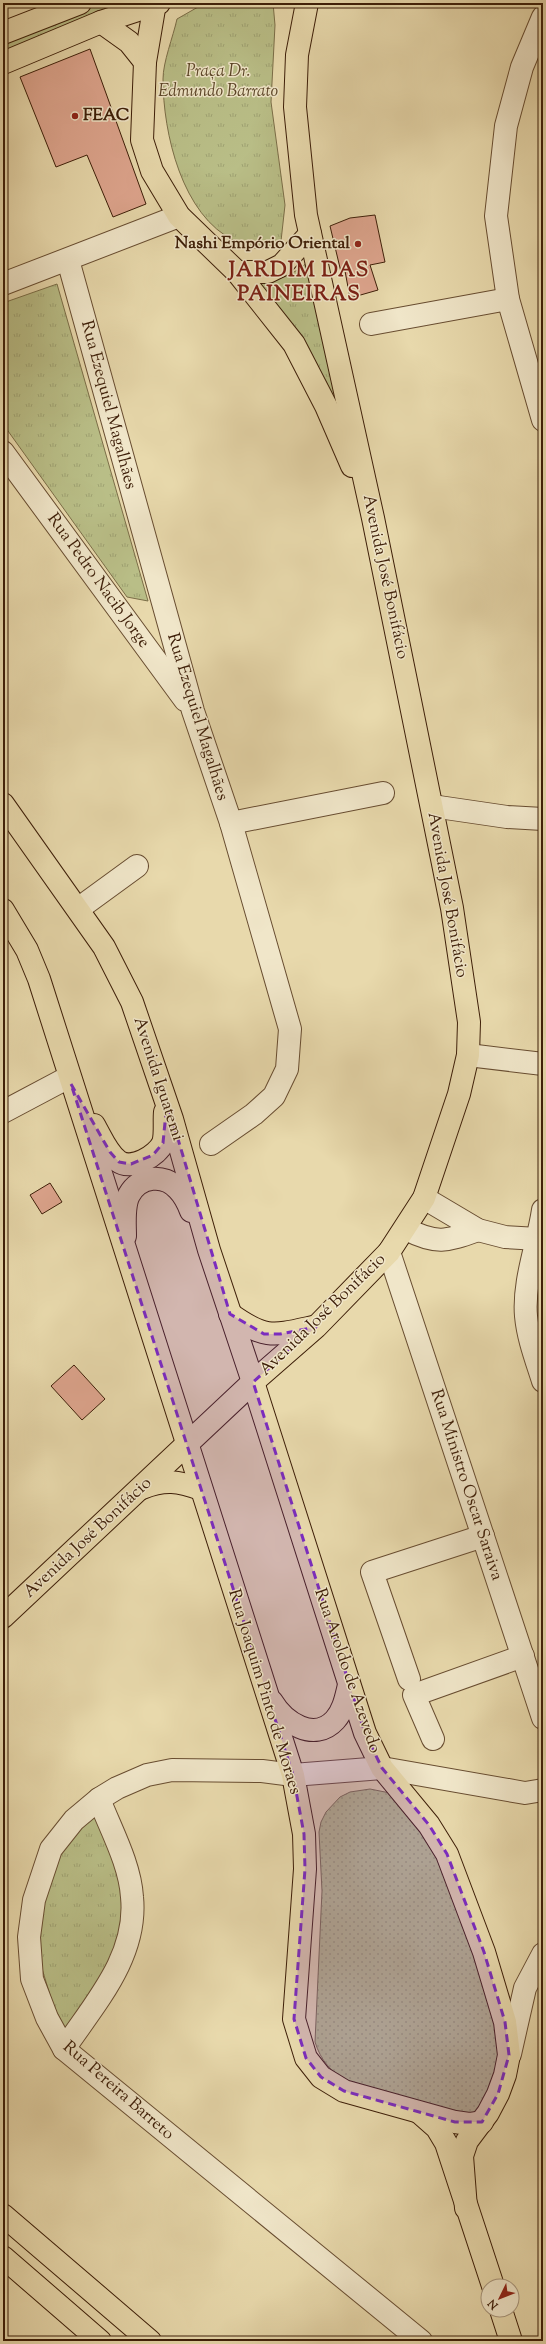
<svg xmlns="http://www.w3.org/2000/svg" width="546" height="2344" viewBox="0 0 546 2344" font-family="'Sorts Mill Goudy',serif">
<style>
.grass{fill:url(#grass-dots);stroke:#7b6e48}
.park{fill:url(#park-tufts);stroke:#7b6e48}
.building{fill:#dea58e;stroke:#3d1e08}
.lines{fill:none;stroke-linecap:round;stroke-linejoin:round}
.minor-casing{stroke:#684d31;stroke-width:24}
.major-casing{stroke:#3d1e08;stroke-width:24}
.minor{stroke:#f0e6c9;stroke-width:22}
.major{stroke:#e8d9ac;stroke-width:22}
.marked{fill:#7b2cbf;fill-opacity:0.2;stroke:#7b2cbf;stroke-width:3;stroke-dasharray:8 5;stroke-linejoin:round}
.poi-dot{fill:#8f2418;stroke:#f0e6c9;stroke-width:1.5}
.labels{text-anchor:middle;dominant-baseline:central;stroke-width:3;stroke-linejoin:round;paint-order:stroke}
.park-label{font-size:17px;font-style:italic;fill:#5c4628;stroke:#f0e6c9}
.poi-label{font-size:17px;font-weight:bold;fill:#3d1e08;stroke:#f0e6c9;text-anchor:start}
.street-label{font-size:17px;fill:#3d1e08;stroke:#f0e6c9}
.district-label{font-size:21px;font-weight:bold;letter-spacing:1px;fill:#7a1f14;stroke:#f0e6c9}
</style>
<defs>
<pattern id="grass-dots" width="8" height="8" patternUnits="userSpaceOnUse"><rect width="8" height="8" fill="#b9be87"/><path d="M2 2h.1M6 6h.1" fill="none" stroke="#a0a373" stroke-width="1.8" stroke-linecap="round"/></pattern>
<pattern id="park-tufts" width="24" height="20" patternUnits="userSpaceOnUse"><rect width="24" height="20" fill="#b9be87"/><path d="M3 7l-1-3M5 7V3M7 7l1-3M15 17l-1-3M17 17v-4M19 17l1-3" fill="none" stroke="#a0a373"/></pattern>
</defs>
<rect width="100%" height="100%" fill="#e8d9ac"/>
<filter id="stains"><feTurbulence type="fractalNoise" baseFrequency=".005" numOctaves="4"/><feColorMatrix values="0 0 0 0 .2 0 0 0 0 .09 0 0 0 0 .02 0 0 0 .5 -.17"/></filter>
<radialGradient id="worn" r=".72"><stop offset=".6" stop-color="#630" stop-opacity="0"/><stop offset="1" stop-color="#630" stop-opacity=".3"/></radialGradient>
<path class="grass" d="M370 1789 390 1793 404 1806 446 1868 502 2038 490 2098 472 2116 348 2081C331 2072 321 2061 315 2042L322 1891 319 1832 321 1822 326 1812 340 1797 350 1792Z"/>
<g class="park">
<path d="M97 3H145L3 60V38Z"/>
<path d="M205 3H273L275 25 271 102 285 205 281 241C276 243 270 247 264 248 255 250 243 245 235 241 182 216 163 133 163 79 163 62 173 37 177 19Z"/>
<path d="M308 262 347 436 257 283C280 280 291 276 308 262Z"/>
<path d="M57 284 148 601 127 597 3 424V303Z"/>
<path d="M98 1813 125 1887 116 1962 65 2028 53 2005 37 1952 43 1902 54 1862 73 1832Z"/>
</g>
<g class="building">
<path d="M90 49 146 204 113 217 87 155 56 167 20 77Z"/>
<path d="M375 215 385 262 370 265 378 290 350 298 345 271 341 272 330 226 350 218Z"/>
<path d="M50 1183 62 1202 42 1214 30 1195Z"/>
<path d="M74 1365 105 1399 82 1420 51 1386Z"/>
</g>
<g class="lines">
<g class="minor-casing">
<g id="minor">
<path d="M543 17 522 67 506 126 496 216 508 299 543 420"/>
<path d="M68 260 193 711 231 823 290 1029 287 1069 274 1096 254 1114 211 1144"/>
<path d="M3 284 179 216"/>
<path d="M371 324 508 299"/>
<path d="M3 452 185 700"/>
<path d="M432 806 507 817 543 819"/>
<path d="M231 823 383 793"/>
<path d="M78 909 137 866"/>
<path d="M468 1055 543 1064"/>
<path d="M3 1112 69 1077"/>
<path d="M424 1198 478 1230 505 1237 538 1239"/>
<path d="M543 1210C538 1244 523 1281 526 1316 528 1338 536 1359 543 1381"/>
<path d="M406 1229C437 1245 447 1241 478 1230"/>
<path d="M389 1252 543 1718"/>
<path d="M409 1679 372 1572 483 1536"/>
<path d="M433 1739 414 1695 523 1656"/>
<path d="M64 2049C95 2003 138 1956 132 1897 130 1864 111 1830 99 1799"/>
<path d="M510 2054 525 1988 543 1954"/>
<path d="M421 2341 64 2049 47 2018 32 1979 29 1937 34 1900 51 1849 74 1820 99 1799 117 1788 147 1775 172 1770 262 1771 293 1775 382 1768 525 1793 543 1790"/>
</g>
</g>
<g class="major-casing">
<g id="major">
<path d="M155 3 145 62 142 140 152 171 179 216 237 272 294 344 326 406 352 466"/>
<path d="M101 22 129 42 145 62"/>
<path d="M3 33 80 3"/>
<path d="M3 63 101 22 159 3"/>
<path d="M237 272H268L282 265 310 234"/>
<path d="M3 804 104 947 132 1002 172 1119 209 1250 253 1382 365 1733 382 1768 429 1825 447 1854 484 1952 505 2022 509 2055 505 2075 498 2094 488 2113 467 2141 462 2156 466 2208"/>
<path d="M3 910 27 950 39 979 293 1775 304 1834 305 1869 294 2019 306 2058 321 2077 344 2091 455 2122 469 2124 482 2122"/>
<path d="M94 1125C101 1137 107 1153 118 1161 131 1171 157 1156 163 1143 166 1135 164 1121 165 1112"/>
<path d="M125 1236C125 1224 123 1206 129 1195 139 1176 164 1173 178 1189 184 1195 188 1203 191 1211"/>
<path d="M230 1314C265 1339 272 1336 313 1327"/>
<path d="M142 1488C165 1479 178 1481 201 1489"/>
<path d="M3 1617 253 1382 316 1327 389 1252 424 1198 459 1094 468 1055 469 1022 452 908 373 518 306 215 295 107 297 55 307 3"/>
<path d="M272 1702C284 1722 314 1743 335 1720 344 1710 346 1697 349 1685"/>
<path d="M420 2113 437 2128 446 2143 493 2286"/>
<path d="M3 2215 150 2341"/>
<path d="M3 2257 100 2341"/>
<path d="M501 2310 511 2341"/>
</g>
</g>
<use href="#minor" class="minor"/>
<use href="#major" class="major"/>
</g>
<path class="marked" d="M71 1084 110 1152 119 1162 131 1164 153 1155 163 1143 167 1102 230 1314 264 1334H280L316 1327 253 1382 365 1733 382 1768 429 1825 447 1854 484 1952 505 2022 509 2055 498 2094 482 2122H455L344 2091 321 2077 306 2058 294 2019 305 1869 304 1834 293 1775Z"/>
<g class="poi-dot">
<circle cx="75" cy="116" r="4"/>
<circle cx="358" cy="244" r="4"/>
</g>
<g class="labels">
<g class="park-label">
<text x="218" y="72">Praça Dr.<tspan x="218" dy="20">Edmundo Barrato</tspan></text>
</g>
<g class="poi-label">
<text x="83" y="116">FEAC</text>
<text x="350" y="244" text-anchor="end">Nashi Empório Oriental</text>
</g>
<g class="street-label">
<text transform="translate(108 405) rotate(75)">Rua Ezequiel Magalhães</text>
<text transform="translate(385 577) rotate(78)">Avenida José Bonifácio</text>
<text transform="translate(98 581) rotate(54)">Rua Pedro Nacib Jorge</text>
<text transform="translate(197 717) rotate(73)">Rua Ezequiel Magalhães</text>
<text transform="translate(447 895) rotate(80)">Avenida José Bonifácio</text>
<text transform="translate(158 1079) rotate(72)">Avenida Iguatemi</text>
<text transform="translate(323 1315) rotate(-44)">Avenida José Bonifácio</text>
<text transform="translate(466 1485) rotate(72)">Rua Ministro Oscar Saraiva</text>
<text transform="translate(88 1538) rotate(-43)">Avenida José Bonifácio</text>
<text transform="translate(347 1671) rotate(71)">Rua Aroldo de Azevedo</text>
<text transform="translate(264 1692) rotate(73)">Rua Joaquim Pinto de Moraes</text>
<text transform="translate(118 2091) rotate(41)">Rua Pereira Barreto</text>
</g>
<g class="district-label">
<text x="299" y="271">JARDIM DAS<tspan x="299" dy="24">PAINEIRAS</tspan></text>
</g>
</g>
<rect width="546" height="2344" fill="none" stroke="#e8d9ac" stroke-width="16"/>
<rect x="4" y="4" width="538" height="2336" fill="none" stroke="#3d1e08" stroke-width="2"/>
<rect x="8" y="8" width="530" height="2328" fill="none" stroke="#3d1e08"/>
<g transform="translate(500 2298) rotate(227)"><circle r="19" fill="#f0e6c9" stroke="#a8967c"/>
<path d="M0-3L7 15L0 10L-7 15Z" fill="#8f2418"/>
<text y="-6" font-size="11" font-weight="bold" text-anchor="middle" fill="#3d1e08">N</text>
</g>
<rect width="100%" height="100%" filter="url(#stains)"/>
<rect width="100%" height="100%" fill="url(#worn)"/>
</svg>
